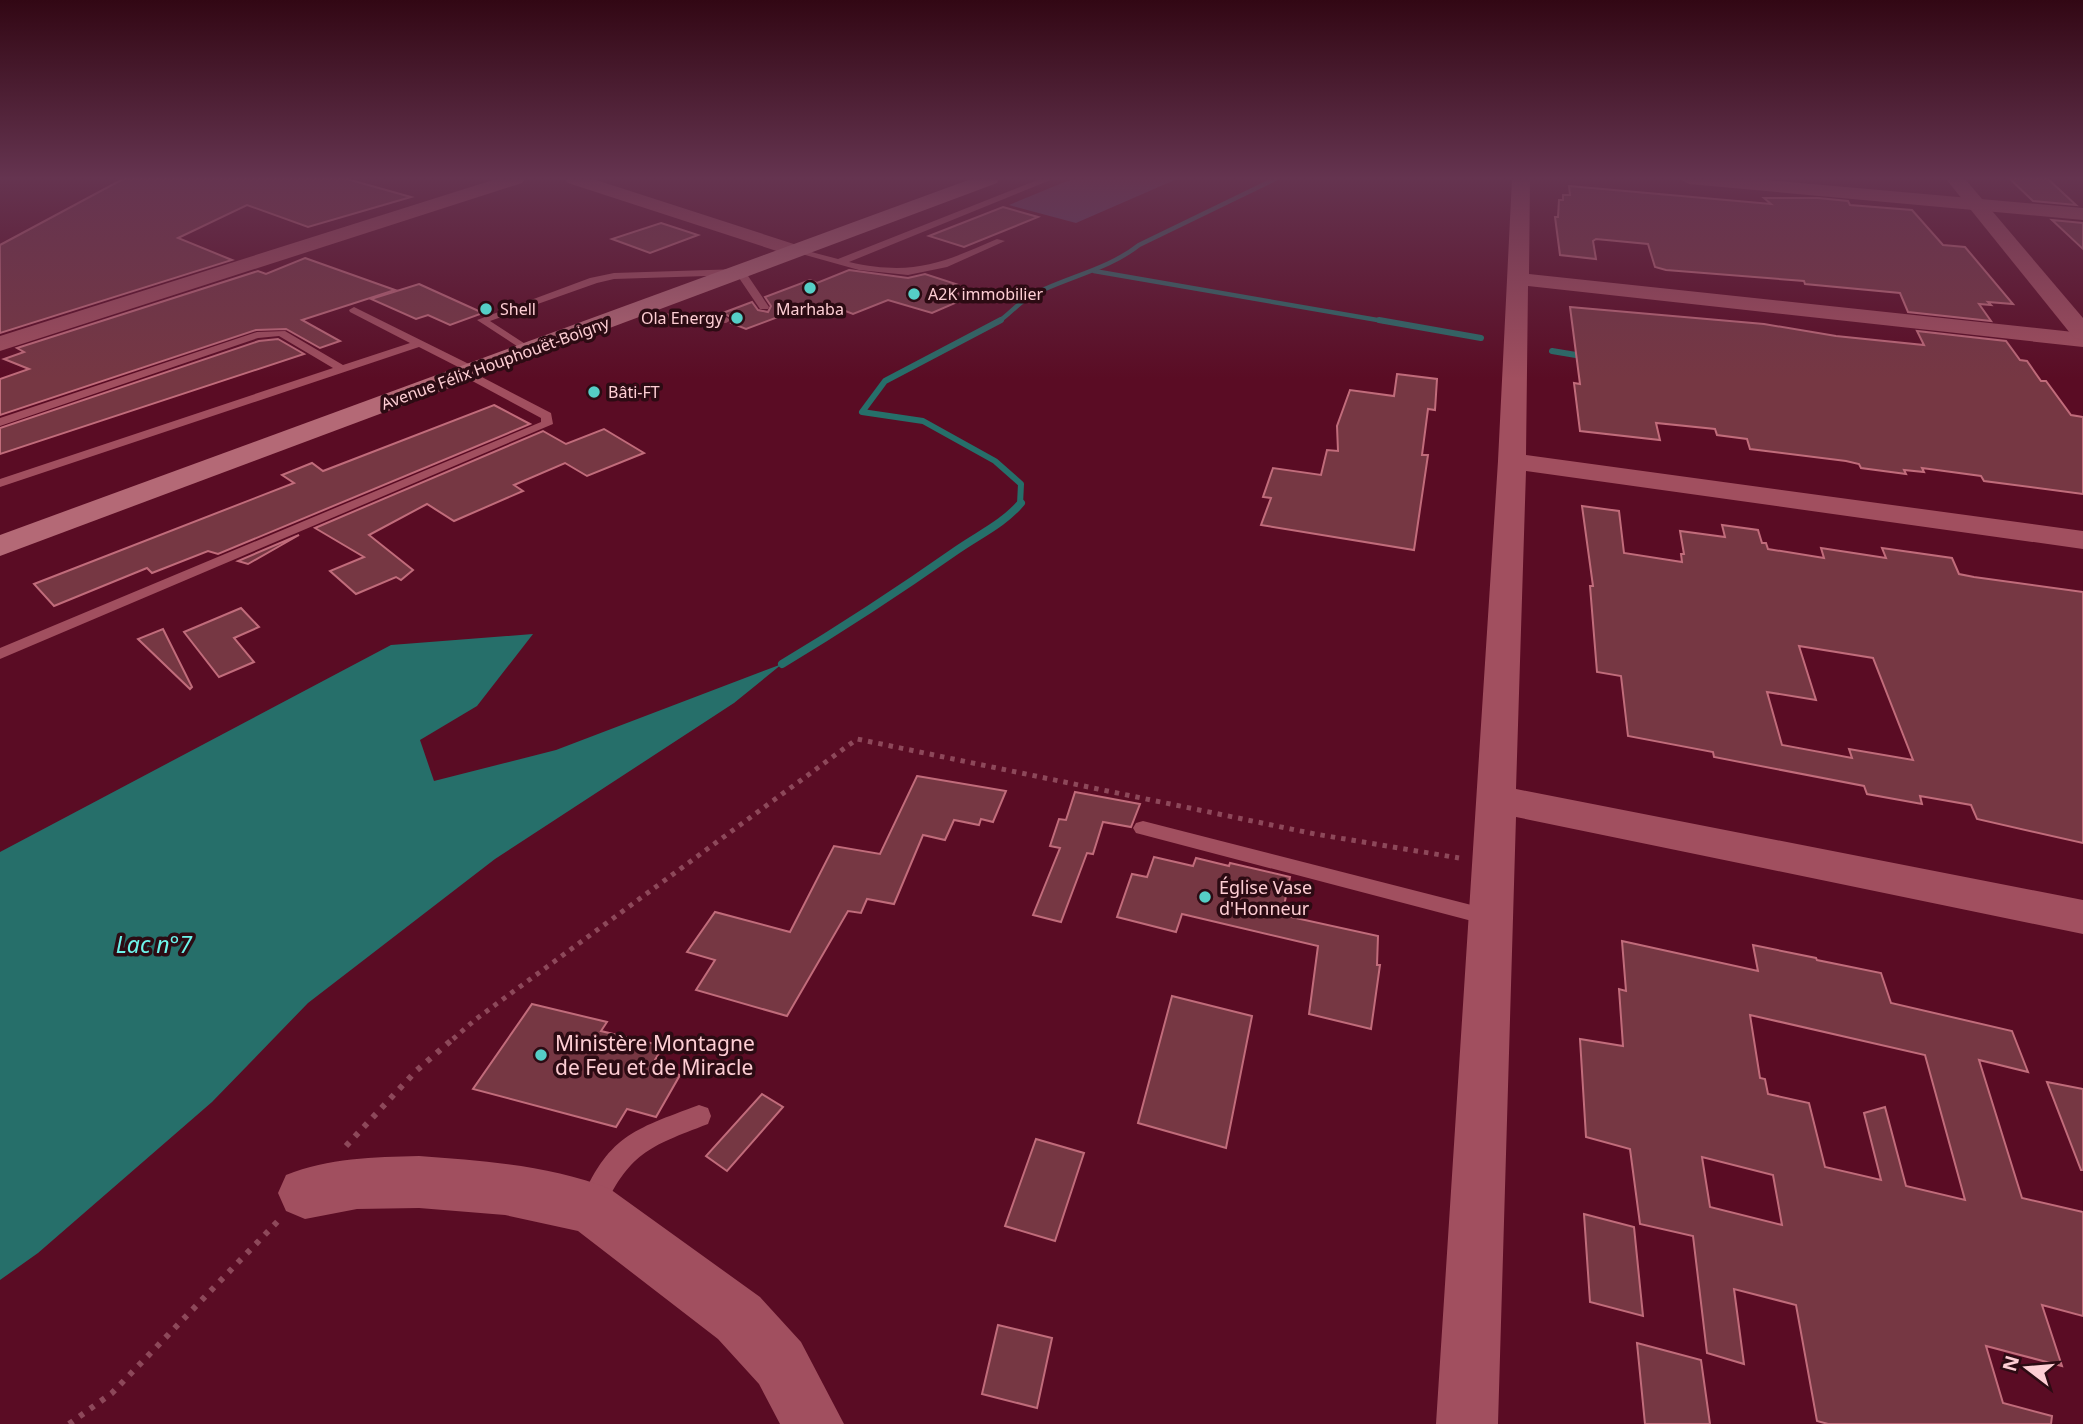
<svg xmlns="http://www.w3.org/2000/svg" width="2083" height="1424" viewBox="0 0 2083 1424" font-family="'Noto Sans',sans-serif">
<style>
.green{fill:#594867}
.water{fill:#266f6a}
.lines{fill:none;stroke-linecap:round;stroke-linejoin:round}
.stream-far2{stroke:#266f6a;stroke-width:4.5}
.stream-far1{stroke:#266f6a;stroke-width:6}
.stream{stroke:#266f6a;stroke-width:8}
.building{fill:#763743;stroke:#c16c7b;stroke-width:2;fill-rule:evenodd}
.path-far1{stroke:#8d485a;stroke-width:5;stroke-dasharray:4.5 6;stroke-linecap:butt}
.path{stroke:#8d485a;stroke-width:6;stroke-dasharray:5 8;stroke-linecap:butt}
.lane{fill:#a14f5f;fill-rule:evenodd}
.street{fill:#a14f5f;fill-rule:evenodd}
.secondary{fill:#a14f5f;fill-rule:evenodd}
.highway{fill:#b46976;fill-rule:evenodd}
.poi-dot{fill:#55cec6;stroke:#2c0b13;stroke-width:2.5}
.labels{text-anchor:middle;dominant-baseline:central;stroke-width:7;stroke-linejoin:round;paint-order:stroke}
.far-poi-label{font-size:16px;fill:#feced4;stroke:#2c0b13;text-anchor:start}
.far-street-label{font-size:16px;fill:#feced4;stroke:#2c0b13}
.poi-label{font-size:18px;fill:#feced4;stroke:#2c0b13;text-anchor:start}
.near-poi-label{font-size:21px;fill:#feced4;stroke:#2c0b13;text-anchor:start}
.near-water-label{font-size:23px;font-style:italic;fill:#6ef5ec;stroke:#2c0b13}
</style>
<rect width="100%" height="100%" fill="#5a0c24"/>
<path class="green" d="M1072 179H1177L1076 223 1009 205Z"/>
<path class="water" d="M533 634 477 706 420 740 434 781 556 750 782 664 734 703 495 859 308 1003 212 1102 38 1253 0 1280V852L391 645Z"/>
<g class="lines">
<g class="stream-far2">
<path d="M1094 271 1389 322"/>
<path d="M998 322C1010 314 1019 302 1032 295 1067 277 1109 269 1139 245L1275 179"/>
</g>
<g class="stream-far1">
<path d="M1001 320 885 381 862 412 923 421 995 461 1021 484 1020 504"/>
<path d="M1379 320 1481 338"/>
<path d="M1552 351 1588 357"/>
</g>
<path class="stream" d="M782 664C842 628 900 590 957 550 980 534 1003 524 1021 503"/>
</g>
<g class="building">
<path d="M123 179H347L411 197 308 227 247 205 178 238 232 260 0 333V245Z"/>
<path d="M2010 179H2048L2076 205 2033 201Z"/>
<path d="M1569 186 1771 204 1764 198H1818L1848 201 1850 205 1912 210 1943 245 1965 247 2013 304 1988 302 1991 305 1979 304 1991 321 1908 312 1900 293 1805 284 1804 281 1666 270 1655 267 1648 244 1596 239 1593 241 1596 259 1560 255 1555 217H1558L1559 200H1563V195H1570Z"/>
<path d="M1003 207 1038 217 964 247 929 236Z"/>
<path d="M2052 220 2083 223V249Z"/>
<path d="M661 223 698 235 650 253 612 239Z"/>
<path d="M305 258 395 290 302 320 340 341 320 348 286 329 256 330 0 415V379L29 369 4 359 24 352 17 348 258 271 266 274Z"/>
<path d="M849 270 908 278 925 274 956 284 944 289 969 297 932 313 888 300 853 314 835 307 816 315 799 309 746 329 731 323 733 319 727 315 720 314 752 302 758 310 768 312 771 306 765 297 810 280 817 283Z"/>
<path d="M419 284 483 313 450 325 428 315 416 319 371 299Z"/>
<path d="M1570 307 1764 324 1836 336 1924 345 1917 331 2006 341 2020 360 2027 361 2041 381H2046L2071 415 2083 417V494L1984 481 1981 476 1922 468 1924 472 1904 470 1906 474 1861 468 1859 464 1846 461 1750 449 1747 439 1717 435 1715 429 1656 423 1660 440 1580 431 1574 383 1580 384Z"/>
<path d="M278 339 304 354 0 454V428L259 341Z"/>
<path d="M1397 374 1437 379 1435 410 1428 409 1422 455H1428L1414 550 1261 525 1271 498 1263 497 1273 468 1321 475 1327 450 1338 451 1337 426 1350 390 1394 396Z"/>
<path d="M494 405 530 424 218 554 208 551 152 573 147 568 54 606 34 584 294 483 282 475 312 463 323 471Z"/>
<path d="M604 429 644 453 587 476 565 463 514 485 523 491 454 521 427 504 369 535 413 570 401 580 396 577 356 594 330 571 364 557 315 528 543 431 566 444Z"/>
<path d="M1582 506 1619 511 1624 553 1682 562 1681 554H1684L1680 531 1725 537 1722 525 1758 530 1762 543H1766L1768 549 1824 558 1821 548 1886 558 1882 548 1952 558 1959 574 1974 577 2083 592V843L1977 819 1971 805 1920 796 1922 804 1867 794 1864 786 1714 757 1713 752 1628 736 1621 676 1597 672 1590 586H1593ZM1799 646 1873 658 1913 760 1849 749 1852 758 1782 745 1767 692 1816 700Z"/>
<path d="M299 535 248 564 238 561Z"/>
<path d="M241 608 259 627 234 638 254 662 219 677 184 632Z"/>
<path d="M163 629 192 687 190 689 138 639Z"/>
<path d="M917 776 1006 791 993 822 981 819 979 825 954 820 945 840 923 835 894 904 867 899 861 913 848 911 787 1016 696 990 715 960 687 952 715 912 790 932 834 846 880 854Z"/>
<path d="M1075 792 1140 804 1131 827 1103 822 1093 854 1087 853 1061 922 1033 915 1060 848 1050 846 1059 819 1066 820Z"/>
<path d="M1154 857 1193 866 1196 858 1229 866 1230 863 1290 877 1282 915 1378 936 1377 965H1380L1371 1029 1309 1014 1318 946 1182 914 1176 932 1117 917 1132 874 1147 877Z"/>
<path d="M1622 941 1758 971 1753 945 1816 958 1817 960 1881 973 1891 1003 2012 1031 2028 1072 1979 1060 2022 1198 2083 1212V1316L2042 1305 2062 1366 1986 1346 2003 1403 2052 1416 2051 1424H1828L1817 1421 1796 1305 1734 1289 1744 1364 1707 1353 1693 1236 1640 1224 1630 1149 1586 1137 1580 1039 1623 1046 1619 989 1626 991ZM1750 1015 1925 1055 1965 1200 1906 1186 1885 1107 1864 1113 1881 1180 1825 1167 1809 1103 1768 1094 1765 1079 1760 1078ZM1702 1157 1773 1175 1782 1225 1710 1207Z"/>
<path d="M1172 996 1252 1016 1226 1148 1138 1123Z"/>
<path d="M532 1004 607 1022 601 1031 663 1046 651 1067 680 1075 656 1117 627 1109 616 1127 473 1089Z"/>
<path d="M2047 1082 2083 1089V1170H2081Z"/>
<path d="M762 1094 783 1107 727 1171 706 1156Z"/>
<path d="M1036 1139 1084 1153 1055 1241 1005 1226Z"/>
<path d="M1584 1214 1634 1227 1643 1316 1590 1302Z"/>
<path d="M998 1325 1052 1338 1037 1408 982 1394Z"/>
<path d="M1637 1343 1701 1360 1710 1424H1645Z"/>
</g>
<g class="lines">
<path class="path-far1" d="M453 1039 476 1019 857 739 1315 834 1459 858"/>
<g class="path">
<path d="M346 1146 416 1071 455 1037"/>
<path d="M69 1424 112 1393 279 1220"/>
</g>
<g class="lane">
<path d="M1040 179H1053L849 262C912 276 940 264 997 239L1005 241 947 267 908 275 859 270 791 251 796 248 838 259Z"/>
<path d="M740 269 744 270 769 307 768 309H760L737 275 614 279 597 283 490 321 533 349 535 351 529 354 477 320 590 278 614 273Z"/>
<path d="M354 307 479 369 481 371 476 374 551 413 553 424 0 659V648L541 422V418L463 376 461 374 466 371 419 347 0 487V479L333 368 279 336 258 338 0 426V418L257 332 285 331 343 365 410 343 350 312 349 310Z"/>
<path d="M628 311 726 317 731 320 726 323 624 316 623 314Z"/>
<path d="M1143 821 1491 910 1498 912 1501 918 1498 924 1491 926 1136 833 1133 828 1136 823Z"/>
<path d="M699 1105 708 1108 711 1116 708 1124C648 1147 629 1153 601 1214L592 1218 583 1214 579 1205C608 1136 632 1130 699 1105Z"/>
</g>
<g class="street">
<path d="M496 179H525L522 183 0 351V336Z"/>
<path d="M565 179H593L803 247 806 251 803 255H789L568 183Z"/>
<path d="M1512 179H1530L1529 274 2083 333V347L1528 286 1526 455 2083 531V549L1526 471 1516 789 2083 900V934L1516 817 1498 1424H1436L1498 461Z"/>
<path d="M1680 179H1754L2083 208V220L1689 184Z"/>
<path d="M419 1156C483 1161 550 1165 610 1189L760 1297 801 1342 844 1424H780L759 1384 718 1339 578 1231 505 1215 419 1208 357 1209 305 1219 286 1211 278 1193 286 1175C329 1158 373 1157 419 1156Z"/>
</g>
<path class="secondary" d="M1946 179H1965L2083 318V340L2074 338Z"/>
<path class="highway" d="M971 179H999L997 183 0 556V535Z"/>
</g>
<linearGradient id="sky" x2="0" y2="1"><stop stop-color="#320714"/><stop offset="0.47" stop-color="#653450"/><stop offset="1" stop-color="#653450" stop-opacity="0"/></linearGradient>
<rect width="2083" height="379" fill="url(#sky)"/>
<g class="poi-dot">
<circle cx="810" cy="288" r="7"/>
<circle cx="914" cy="294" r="7"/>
<circle cx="486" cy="309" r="7"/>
<circle cx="737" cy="318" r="7"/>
<circle cx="594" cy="392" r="7"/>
<circle cx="1205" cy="897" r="7"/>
<circle cx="541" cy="1055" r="7"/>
</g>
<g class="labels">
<g class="far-poi-label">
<text x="928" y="294">A2K immobilier</text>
<text x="500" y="309">Shell</text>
<text x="810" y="309" text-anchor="middle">Marhaba</text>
<text x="723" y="318" text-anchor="end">Ola Energy</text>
<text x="608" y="392">Bâti-FT</text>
</g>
<g class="far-street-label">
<text transform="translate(495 363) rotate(-20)">Avenue Félix Houphouët-Boigny</text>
</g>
<g class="poi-label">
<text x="1219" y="887">Église Vase<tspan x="1219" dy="21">d'Honneur</tspan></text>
</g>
<g class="near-poi-label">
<text x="555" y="1043">Ministère Montagne<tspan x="555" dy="24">de Feu et de Miracle</tspan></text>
</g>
<g class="near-water-label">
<text x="154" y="944">Lac n°7</text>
</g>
</g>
<g transform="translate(2027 1368) rotate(286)" stroke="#2c0b13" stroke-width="5" paint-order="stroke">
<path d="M0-5L12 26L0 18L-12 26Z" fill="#feced4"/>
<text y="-10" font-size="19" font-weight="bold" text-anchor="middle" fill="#feced4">N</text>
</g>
</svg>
